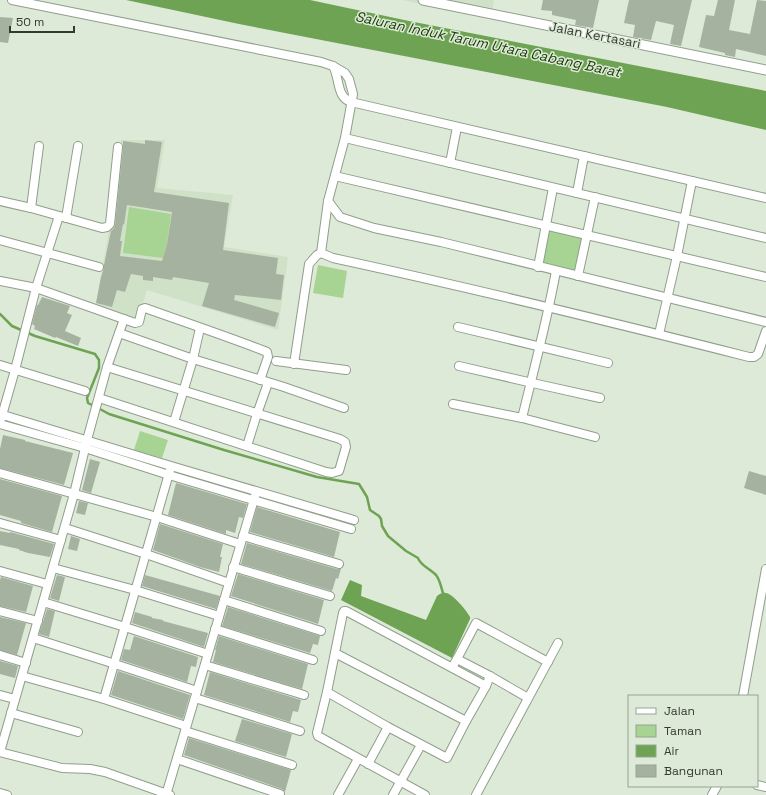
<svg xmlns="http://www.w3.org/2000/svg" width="766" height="795" viewBox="0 0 766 795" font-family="'Space Grotesk',sans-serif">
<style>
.built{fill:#cfe1c7}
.green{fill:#a7d393}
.water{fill:#6ea354}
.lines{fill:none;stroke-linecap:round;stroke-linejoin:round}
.stream{stroke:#6ea354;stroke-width:2.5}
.building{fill:#a5b2a0;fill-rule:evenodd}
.minor-casing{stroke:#919e8c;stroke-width:10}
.tertiary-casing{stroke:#919e8c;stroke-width:11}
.minor{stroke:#fff;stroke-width:8}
.tertiary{stroke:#fff;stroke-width:9}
.labels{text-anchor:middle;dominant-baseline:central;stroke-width:3;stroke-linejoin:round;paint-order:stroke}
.street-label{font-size:13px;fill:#343931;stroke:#ddead7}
.water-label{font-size:14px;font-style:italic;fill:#183a01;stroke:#ddead7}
</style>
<rect width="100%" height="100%" fill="#ddead7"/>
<g class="built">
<path d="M402 0H494L491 18Z"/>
<path d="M121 140H165L157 188 233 195 224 247 288 257 278 330 147 290 143 303 136 318 96 304 110 224Z"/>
</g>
<g class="green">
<path d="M129 207 171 214 167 243 163 258 123 253Z"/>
<path d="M546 225 587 235 578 276 538 267Z"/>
<path d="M318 265 347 271 343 298 313 293Z"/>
<path d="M140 431 168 440 162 458 134 450Z"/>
</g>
<g class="water">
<path d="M126 0H310L409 21 766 91V130L667 107 239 24Z"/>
<path d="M350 580 362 585 361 596 426 620 437 596C440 594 442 592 446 593 453 594 467 611 470 617V619L452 658 341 600Z"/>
</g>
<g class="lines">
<g class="stream">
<path d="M0 314 12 326 35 336 95 354 99 360V368L87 398 88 403 94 406"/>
<path d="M98 408 109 414 224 450 317 477 359 484 367 497 370 510 379 516 381 519 382 526 388 536 406 551 418 558C420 565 430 569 436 575 440 580 441 587 443 593"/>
</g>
</g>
<g class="building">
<path d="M543 0H599L593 28 575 25 576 20 552 15V11L541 10Z"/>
<path d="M629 0H692L681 46 670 44 674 25 656 21 651 40 633 37 635 25 624 23Z"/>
<path d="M718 0H735L729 30 750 34 757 0 766 1V56L736 49 735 57 725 55V53L699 47 706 15 714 16Z"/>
<path d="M0 17 13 18 8 43 0 42Z"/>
<path d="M145 140 162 142 154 192 229 203 223 250 278 258 276 274 284 275 281 300 235 295 234 300 279 313 275 327 202 306 209 283 173 277 172 280 153 277V281L143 280V276L131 274 125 292 117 290 112 307 96 303 101 277 104 268V265L111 231 114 228 115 225 123 148V141L145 144ZM127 205 172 212 167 244 162 261 120 256 122 241H120L123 224 124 225Z"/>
<path d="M42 297 70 306 67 313 72 315 65 331 81 338 78 346 56 337 55 338 34 329 35 326 32 324 37 305H38Z"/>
<path d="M3 435 25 440V441L73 453 64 485 0 468V449Z"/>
<path d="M90 459 100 462 91 493 82 490Z"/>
<path d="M749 471 766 476V495L744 488Z"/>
<path d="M0 479 62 496 52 532 21 523V521L0 515Z"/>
<path d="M176 483 247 504 243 518 239 517 235 533 226 530V534L168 515Z"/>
<path d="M79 501 88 503 85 515 76 513Z"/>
<path d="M257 507 340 532 334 557 250 532Z"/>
<path d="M160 524 223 544 220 557H222L219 572 200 567 153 550Z"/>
<path d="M0 531 10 533V532L14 533 54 544 50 557 28 553 19 550V549L0 545Z"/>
<path d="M71 536 80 539 77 551 68 549Z"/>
<path d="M247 543 337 569H341L338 579 336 578 332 591 241 564Z"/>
<path d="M238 574 324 600 318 624 231 596Z"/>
<path d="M57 575 65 577 59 601 50 598Z"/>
<path d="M145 575 220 596 216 609 142 586Z"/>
<path d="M1 577 33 586 26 612 0 606V580Z"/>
<path d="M228 607 320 636 318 645 313 644 310 653 222 626Z"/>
<path d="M47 609 55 611 49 637 39 634Z"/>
<path d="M135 612 152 617V618L163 620V621L208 633 204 647 132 623Z"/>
<path d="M0 617 26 623 17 655 0 650Z"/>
<path d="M134 636 198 657 196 667 191 666 187 682 121 660 124 649 130 650Z"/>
<path d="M219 636 308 664 302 689 213 662 216 650H215Z"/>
<path d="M0 661 18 666 15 678 0 674Z"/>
<path d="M118 671 190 695 183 719 111 695Z"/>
<path d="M210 672 301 700 298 712 293 711 290 722 204 695Z"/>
<path d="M242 719 292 734 286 757 235 741Z"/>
<path d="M189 738 291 770 285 792 282 789 184 755Z"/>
</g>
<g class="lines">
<g class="minor-casing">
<g id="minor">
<path d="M12 0 321 62 333 66 345 73 349 79 353 94 345 138 328 201 321 253 333 258C472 288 611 322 749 357H754L758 354 766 331"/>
<path d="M333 66C340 78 336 97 351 102L766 198"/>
<path d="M345 138 766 238"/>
<path d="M450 163 457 127"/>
<path d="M335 176 766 277"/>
<path d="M577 193 584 156"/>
<path d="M0 201 31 208 102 228 107 227 110 224 118 147"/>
<path d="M328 201 340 217 374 228 441 242 766 322"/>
<path d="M31 208 39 146"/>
<path d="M66 218 78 146"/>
<path d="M0 240 99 267"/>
<path d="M538 267 553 188"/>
<path d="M578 276 595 197"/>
<path d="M0 281 36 288 135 323 139 322 142 309 145 308C184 322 223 335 262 350L267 352 268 357 260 380"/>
<path d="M458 327 608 363"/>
<path d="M119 333 193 359 284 387 344 408"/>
<path d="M659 334 677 256 692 181"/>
<path d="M276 361 346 370"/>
<path d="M294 364 309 264 317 255 321 253"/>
<path d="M0 365 85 391"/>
<path d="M459 366 537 384 600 398"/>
<path d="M99 398 326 472 332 473 339 471 346 447 345 442 340 439 107 367"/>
<path d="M453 404 522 418 595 437"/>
<path d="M0 414 171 466 354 520"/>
<path d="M522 418C534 369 547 321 556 271"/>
<path d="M1 419 15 370 36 288 59 216"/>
<path d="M174 422 193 359 200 328"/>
<path d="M0 424 85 448 169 475 351 529"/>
<path d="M247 446 257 414 268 383"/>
<path d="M0 473 157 517 240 544"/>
<path d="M0 523 61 540"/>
<path d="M65 528 146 554 229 583"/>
<path d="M243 536 339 564"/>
<path d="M233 567 330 596"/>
<path d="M53 568 135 590 219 616"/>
<path d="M0 571 47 584"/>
<path d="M224 600 321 631"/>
<path d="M43 602 125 627 208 654"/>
<path d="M0 611 38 621"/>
<path d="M215 629 313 660"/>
<path d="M33 638 115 664 197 691"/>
<path d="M0 655 26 663"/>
<path d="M457 659 476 623 548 662"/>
<path d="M454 664 457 659 490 676"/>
<path d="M205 665 304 695"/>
<path d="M22 676 104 699 186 726"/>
<path d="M327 692 388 727 447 758 466 721 335 653"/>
<path d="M0 695 15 699"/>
<path d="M743 696 766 569"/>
<path d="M195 698 300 731"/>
<path d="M104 699 170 470"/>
<path d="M11 713 78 732"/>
<path d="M466 721 486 686"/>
<path d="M185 731 292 765"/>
<path d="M0 752 74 494 87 440 107 367 124 319"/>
<path d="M0 752 62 768 90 769 105 772 170 795"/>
<path d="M177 759 280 794"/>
<path d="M368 764 388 727"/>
<path d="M757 785 766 787"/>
<path d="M0 793 7 795"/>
<path d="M166 795 255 496"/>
<path d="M338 795 358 759"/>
<path d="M393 795 421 745"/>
<path d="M425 795 318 736 317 733 327 692 343 613 344 611H346L486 686 490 676 528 698"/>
<path d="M476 795 558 643"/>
<path d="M712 795 717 786"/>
</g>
</g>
<g class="tertiary-casing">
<path id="tertiary" d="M423 0 766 70"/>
</g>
<use href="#minor" class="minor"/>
<use href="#tertiary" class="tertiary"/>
</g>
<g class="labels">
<g class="street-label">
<text transform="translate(595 35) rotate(11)">Jalan Kertasari</text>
</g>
<g class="water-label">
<text transform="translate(488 44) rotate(12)">Saluran Induk Tarum Utara Cabang Barat</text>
</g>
</g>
<rect x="628" y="695" width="130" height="92" fill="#ddead7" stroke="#99a395"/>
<rect x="636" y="708" width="20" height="6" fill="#ffffff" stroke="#99a395"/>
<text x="664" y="715" font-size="12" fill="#343931">Jalan</text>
<rect x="636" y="725" width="20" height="12" fill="#a7d393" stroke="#99a395"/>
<text x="664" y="735" font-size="12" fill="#343931">Taman</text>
<rect x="636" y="745" width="20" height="12" fill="#6ea354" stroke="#99a395"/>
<text x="664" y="755" font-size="12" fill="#343931">Air</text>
<rect x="636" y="765" width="20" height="12" fill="#a5b2a0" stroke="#99a395"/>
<text x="664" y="775" font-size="12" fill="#343931">Bangunan</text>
<path d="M10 26v6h64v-6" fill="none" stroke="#343931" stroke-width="2"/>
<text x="16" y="26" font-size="12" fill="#343931" stroke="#ddead7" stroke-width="3" paint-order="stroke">50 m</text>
</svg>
